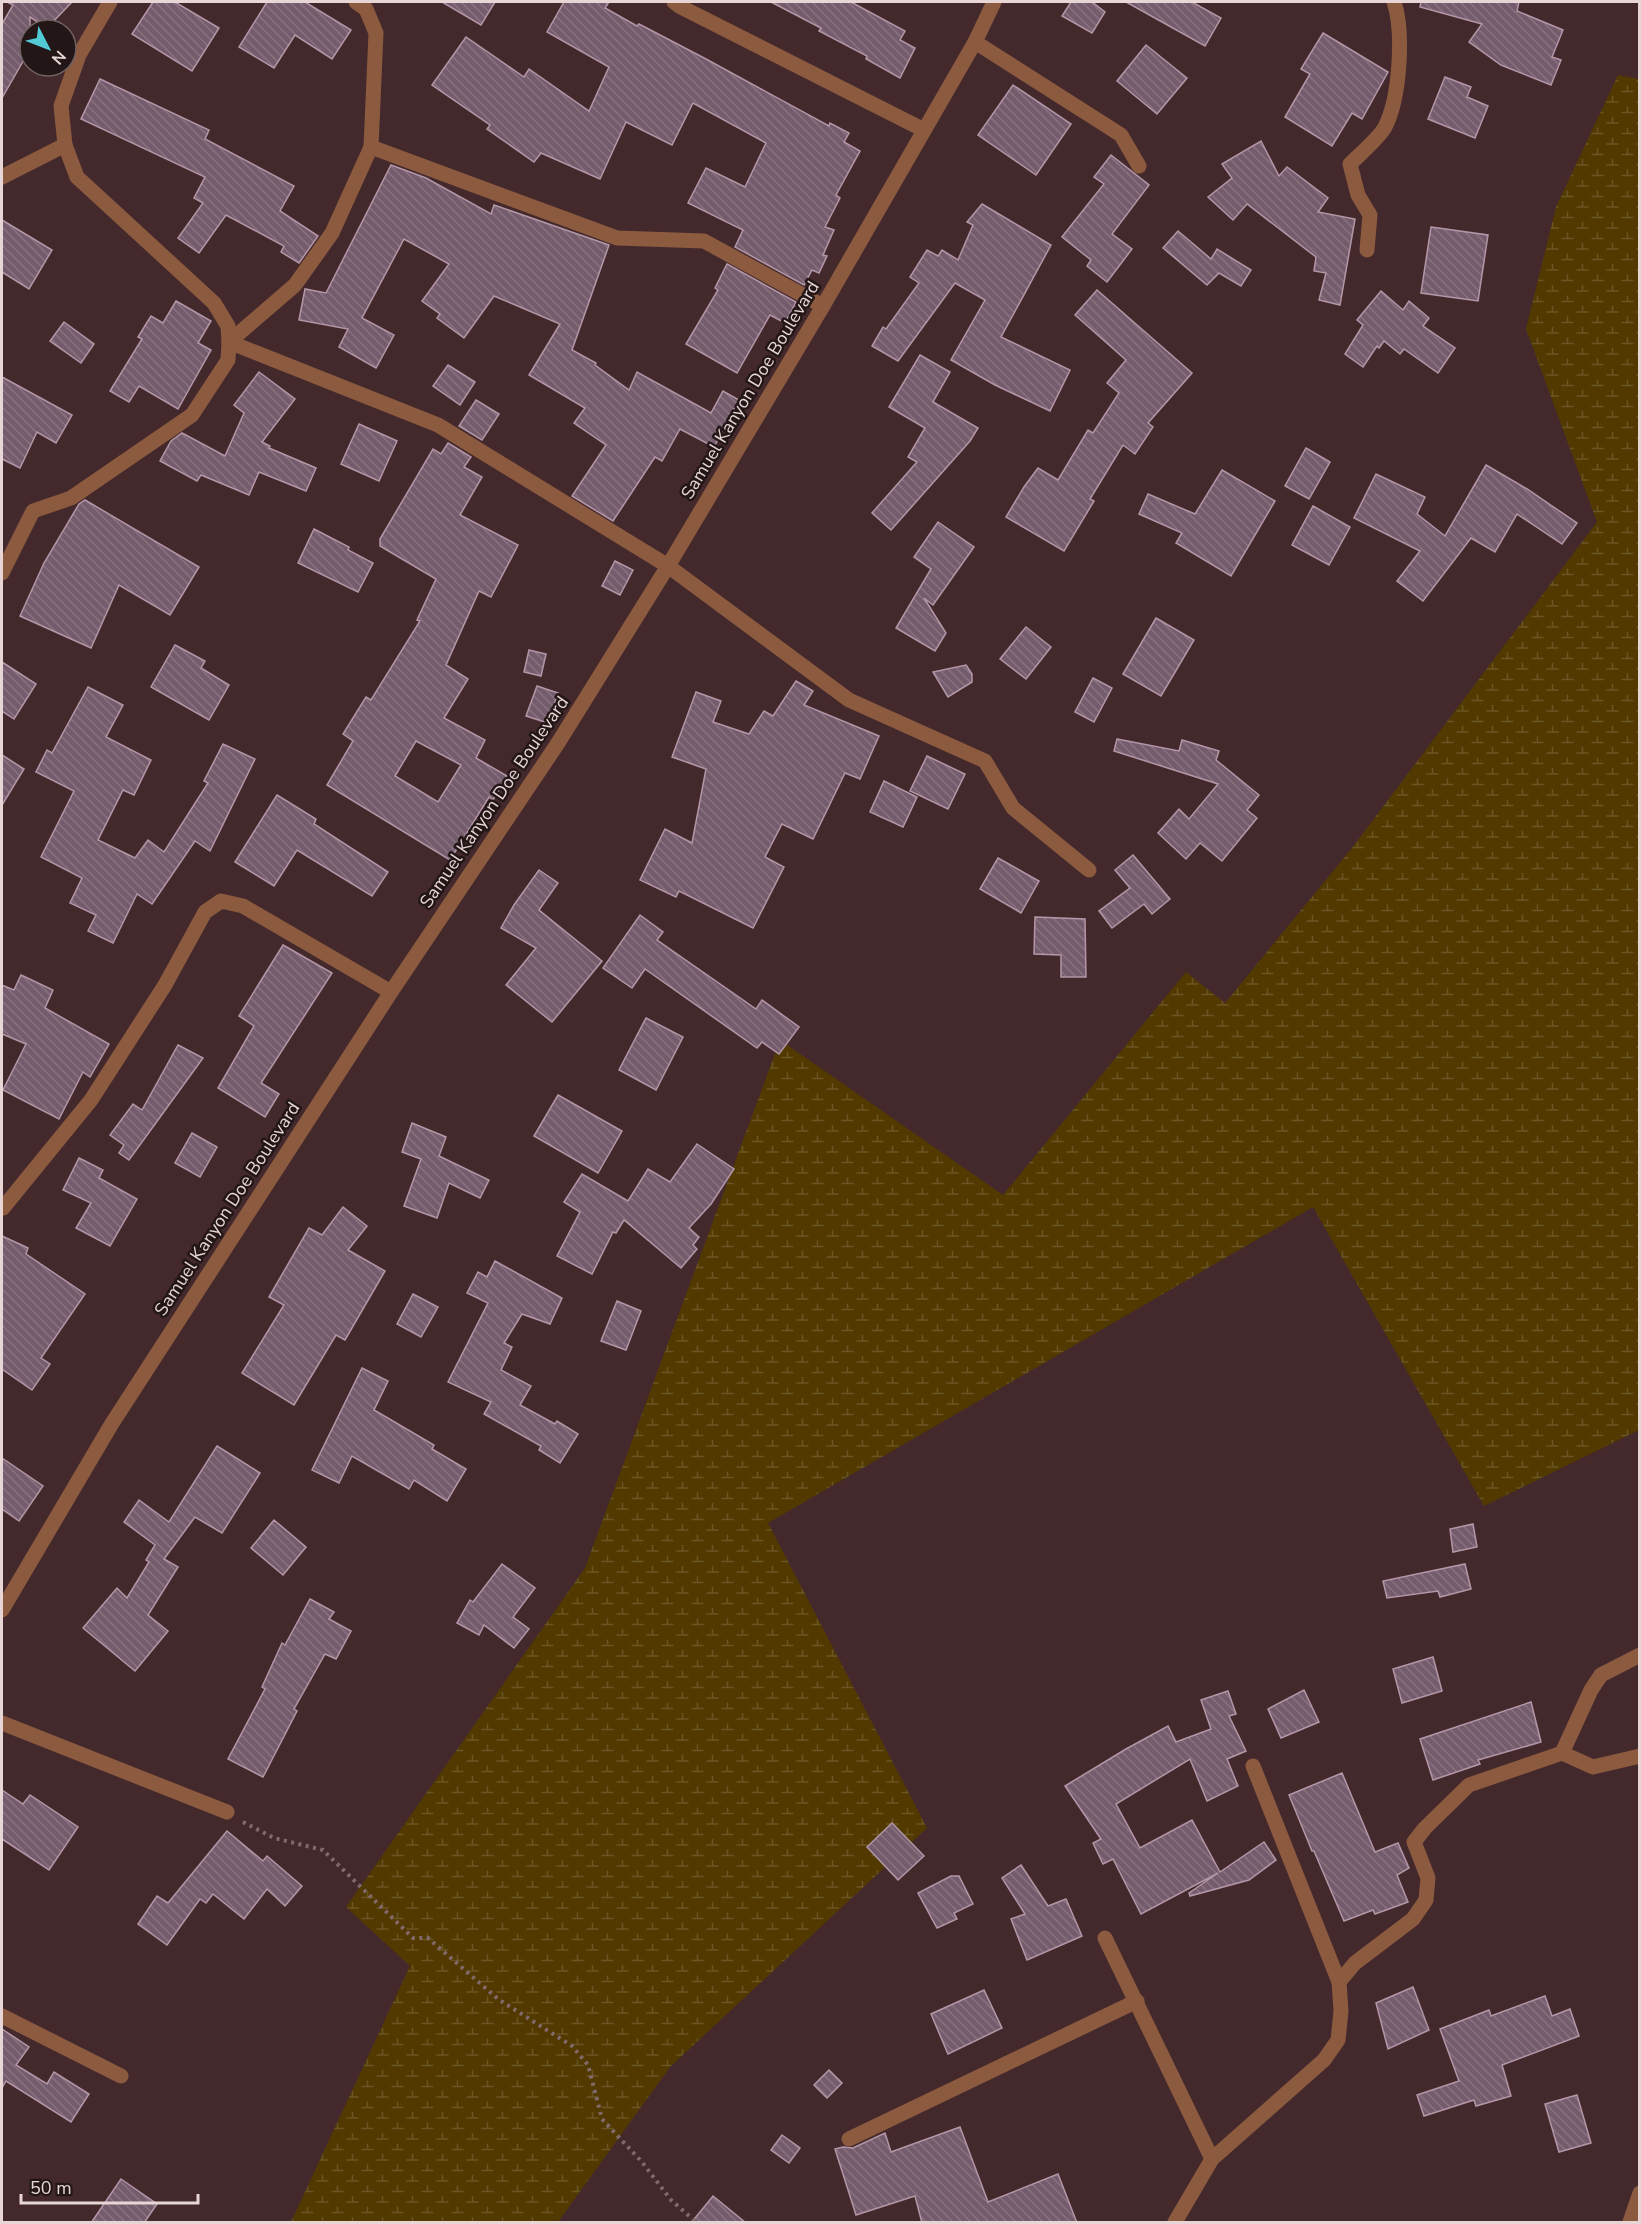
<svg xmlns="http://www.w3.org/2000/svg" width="1641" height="2224" viewBox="0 0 1641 2224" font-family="'Nunito Sans',sans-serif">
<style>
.wetland{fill:url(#wetland-marsh)}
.building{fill:url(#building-back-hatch);stroke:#b397a8;stroke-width:1.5;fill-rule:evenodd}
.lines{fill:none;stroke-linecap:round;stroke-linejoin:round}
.path{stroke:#826a6c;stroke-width:4;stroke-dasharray:3 4.5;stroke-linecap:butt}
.minor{stroke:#8c5a3f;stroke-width:15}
.tertiary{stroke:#8c5a3f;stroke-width:15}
.labels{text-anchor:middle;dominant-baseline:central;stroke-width:5;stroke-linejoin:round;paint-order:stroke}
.street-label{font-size:18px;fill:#e8d5d6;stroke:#221617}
</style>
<defs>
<pattern id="wetland-marsh" width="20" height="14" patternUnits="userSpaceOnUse" patternTransform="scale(1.5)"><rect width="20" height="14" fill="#513900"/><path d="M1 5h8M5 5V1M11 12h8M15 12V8" fill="none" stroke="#6a5524"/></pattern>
<pattern id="building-back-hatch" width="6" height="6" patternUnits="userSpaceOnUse" patternTransform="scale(1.5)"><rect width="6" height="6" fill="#755c6c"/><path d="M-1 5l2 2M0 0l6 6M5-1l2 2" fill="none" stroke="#897280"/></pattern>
</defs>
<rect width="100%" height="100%" fill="#44292c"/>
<path class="wetland" d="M1618 75 1639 79V1430L1484 1506 1313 1207 768 1523 927 1828 670 2067 558 2222H291L410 1966 346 1907 585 1568 780 1040 1003 1195 1186 972 1225 1003 1352 848 1597 522 1526 329 1556 207Z"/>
<g class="building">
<path d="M7 2H72L47 28 30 17V49L2 98V24L13 5Z"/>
<path d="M153 2H175L219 28 192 71 132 34Z"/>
<path d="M267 2H305L351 30 332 59 295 35 274 68 239 47Z"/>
<path d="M442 2H495L481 25Z"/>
<path d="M564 2H609L605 8 637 26 639 24 706 59 829 126 830 123 849 133 844 142 860 151 836 195 840 198 825 227 834 230 823 255 827 256 819 273 812 270 804 285 735 247 743 230 688 203 706 168 745 187 766 143 693 103 672 145 626 122 600 179 541 153 534 162 487 129 490 125 432 85 466 37 524 77 529 69 589 111 609 67 547 32Z"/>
<path d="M771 2H851L905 31 900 40 915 48 900 78 866 59 867 56 819 31 821 28Z"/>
<path d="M1071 2H1092L1105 12 1092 33 1062 16Z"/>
<path d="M1126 2H1192L1221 18 1205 46Z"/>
<path d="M1421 2H1519L1517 11 1563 30 1552 57 1561 60 1551 85 1501 65 1469 42 1482 24 1420 7Z"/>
<path d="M1323 33 1388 72 1362 119 1352 113 1332 146 1285 117 1310 74 1301 69Z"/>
<path d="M1146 45 1187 78 1157 114 1117 81Z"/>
<path d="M1445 77 1471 87 1467 97 1488 106 1475 138 1428 119Z"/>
<path d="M100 79 209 130 205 139 294 186 280 211 318 236 299 263 281 252 284 246 226 215 199 253 178 238 203 203 194 198 205 177 81 119Z"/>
<path d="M1013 85 1071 124 1036 175 978 135Z"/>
<path d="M1261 141 1279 176 1287 167 1328 198 1318 212 1355 219 1340 305 1319 300 1326 273 1314 271 1316 257 1247 204 1233 220 1208 197 1232 178 1222 164Z"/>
<path d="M1111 155 1149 185 1112 234 1132 249 1107 282 1087 266 1091 260 1062 237 1104 184 1094 177Z"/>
<path d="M391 165 426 178 491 214 494 205 609 245 572 350 596 363 595 365 629 390 637 372 711 413 723 391 739 400 714 447 680 429 662 461 655 457 613 521 572 496 606 445 574 423 585 408 529 375 560 324 494 296 464 338 437 318 440 314 422 301 449 264 404 239 362 318 394 335 376 368 339 347 348 329 299 320 305 289 326 293Z"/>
<path d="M982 204 1051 245 1001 337 1070 370 1050 411 995 385 951 360 985 300 955 283 898 361 872 346 883 327 886 329 919 283 910 277 927 250 938 256 942 250 958 260 973 225 967 222Z"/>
<path d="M2 220 52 250 29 289 2 272Z"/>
<path d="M1431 227 1488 235 1478 301 1421 293Z"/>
<path d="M1178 231 1211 259 1217 249 1251 270 1241 286 1219 273 1207 285 1163 248Z"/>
<path d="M727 264 796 302 785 323 770 315 737 373 686 344 718 290 715 288Z"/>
<path d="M1097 290 1192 373 1148 423 1153 427 1135 454 1123 445 1090 499 1094 501 1064 551 1006 517 1024 487 1038 468 1058 480 1088 430 1093 433 1119 393 1107 383 1126 360 1075 315Z"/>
<path d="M1381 291 1403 310 1409 301 1429 318 1423 326 1455 348 1438 373 1404 349 1400 354 1384 341 1379 348 1377 346 1363 367 1345 354 1363 325 1357 320Z"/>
<path d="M176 301 211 321 198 343 211 350 178 409 139 386 129 402 110 391 142 339 138 337 151 316 163 323Z"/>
<path d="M64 322 94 344 81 363 50 341Z"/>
<path d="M920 355 950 372 933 402 978 428 970 441 891 530 872 513 917 462 908 457 925 428 889 407Z"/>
<path d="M448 365 475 382 460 405 433 386Z"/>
<path d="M259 372 295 399 262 442 270 446 269 448 316 468 306 491 259 472 249 495 201 475 197 481 160 461 171 441 182 433 225 456 244 413 234 405Z"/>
<path d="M2 377 72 415 56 443 37 432 20 468 2 459Z"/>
<path d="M476 400 499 414 482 440 459 426Z"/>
<path d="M359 424 397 441 379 481 341 464Z"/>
<path d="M448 443 471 457 464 467 482 477 460 515 518 545 491 597 479 591 446 665 468 679 444 718 485 740 476 758 507 776 493 800 489 797 450 860 327 785 353 741 343 734 366 697 371 700 420 621 417 620 436 579 380 546V539L433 449 441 454ZM416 741 461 765 438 802 395 776Z"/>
<path d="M1306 448 1330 462 1309 499 1285 486Z"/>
<path d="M1486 465 1527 489 1577 523 1562 544 1517 514 1495 552 1471 538 1423 601 1397 581 1420 551 1354 518 1376 474 1425 497 1417 514 1445 536Z"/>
<path d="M1222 470 1275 501 1231 576 1176 543 1182 533 1139 514 1148 494 1195 514Z"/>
<path d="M85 500 199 567 170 615 119 585 91 648 20 616 44 563 79 504Z"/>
<path d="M1313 506 1350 527 1329 565 1292 545Z"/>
<path d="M938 522 974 547 933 605 924 598 946 633 935 651 896 628 931 569 914 557Z"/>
<path d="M314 529 349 547 348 550 373 563 358 592 298 563Z"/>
<path d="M615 561 633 570 620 595 602 586Z"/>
<path d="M1156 618 1194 640 1161 696 1123 674Z"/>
<path d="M1026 627 1051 647 1026 679 1000 659Z"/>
<path d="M175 645 205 661 201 668 229 685 209 720 151 687Z"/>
<path d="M529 650 546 654 541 676 524 672Z"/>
<path d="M2 662 36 684 14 719 2 711Z"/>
<path d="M966 665 972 674V682L948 697 933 672Z"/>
<path d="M1093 678 1112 688 1094 722 1075 712Z"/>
<path d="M796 681 813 691 804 705 879 736 860 779 845 773 813 839 782 824 765 857 784 867 753 928 679 891 676 897 640 880 665 829 692 843 706 769 672 757 696 692 721 701 713 722 749 734 764 711 773 716Z"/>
<path d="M537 686 558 693 548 723 526 716Z"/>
<path d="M88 687 123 705 106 737 151 760 134 795 123 790 98 840 135 858 148 840 164 852 208 783 204 781 223 744 255 759 210 851 195 841 152 904 137 894 113 943 88 931 96 915 70 903 82 878 41 857 74 791 36 772 47 750 52 753Z"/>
<path d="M1117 739 1179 751 1182 740 1219 751 1216 760 1259 795 1247 810 1257 818 1222 861 1200 843 1186 859 1158 833 1179 809 1189 819 1218 784 1114 751Z"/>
<path d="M2 755 24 769 2 805Z"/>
<path d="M927 756 965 774 948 809 910 791Z"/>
<path d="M884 781 917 797 903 827 870 812Z"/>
<path d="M277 795 316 819 314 824 388 872 372 896 297 850 274 886 235 862Z"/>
<path d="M1133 855 1170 899 1152 914 1144 904 1112 928 1099 911 1130 888 1115 870Z"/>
<path d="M998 858 1039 881 1021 913 980 889Z"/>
<path d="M539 870 558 883 539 910 602 961 552 1022 506 985 536 948 501 928 514 905Z"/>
<path d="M640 915 663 932 657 940 756 1009 762 1000 799 1027 779 1054 762 1042 757 1048 645 969 632 988 603 968Z"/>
<path d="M1035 917 1085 919 1086 977H1061V955L1034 954Z"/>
<path d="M283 945 332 973 261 1083 279 1094 265 1117 218 1088 254 1026 239 1016Z"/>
<path d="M21 975 53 990 45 1008 109 1044 90 1077 83 1072 59 1119 3 1090 26 1044 2 1034V985L14 990Z"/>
<path d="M646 1018 683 1037 656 1090 619 1070Z"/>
<path d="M178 1045 203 1058 129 1160 119 1153 124 1145 110 1135 133 1104 142 1110Z"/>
<path d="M558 1095 622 1131 598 1173 534 1136Z"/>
<path d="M412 1123 446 1137 439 1156 489 1180 480 1198 449 1183 437 1218 404 1206 421 1159 402 1152Z"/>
<path d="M192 1133 217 1147 200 1177 175 1163Z"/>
<path d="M697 1144 734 1169 711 1204 689 1228 699 1237 693 1245 697 1249 681 1268 624 1220 616 1233 613 1232 592 1274 557 1256 580 1212 564 1202 582 1174 628 1201 648 1169 670 1182Z"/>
<path d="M79 1158 103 1170 99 1178 137 1199 110 1246 76 1228 91 1203 63 1190Z"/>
<path d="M343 1207 367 1226 348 1250 385 1271 345 1340 336 1335 294 1405 242 1373 284 1305 269 1297 309 1228 322 1235Z"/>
<path d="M2 1236 28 1248 26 1254 85 1294 41 1358 50 1364 32 1390 2 1369Z"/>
<path d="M495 1261 562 1298 550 1324 522 1314 504 1343 512 1347 501 1370 531 1386 520 1405 555 1424 557 1421 578 1434 560 1463 539 1450 541 1446 484 1414 491 1402 448 1382 488 1303 467 1293 478 1272 487 1277Z"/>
<path d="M413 1294 438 1307 421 1337 397 1324Z"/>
<path d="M617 1301 641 1311 626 1350 601 1341Z"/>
<path d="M362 1368 388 1381 374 1410 434 1445 432 1449 466 1469 447 1501 414 1480 409 1489 352 1456 339 1483 312 1470Z"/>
<path d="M217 1446 260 1473 222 1533 195 1517 164 1559 178 1567 148 1615 168 1631 135 1671 83 1628 117 1588 127 1598 149 1562 146 1560 155 1545 124 1522 139 1500 169 1522Z"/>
<path d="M2 1458 43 1486 19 1521 2 1509Z"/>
<path d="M274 1520 306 1547 283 1575 251 1548Z"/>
<path d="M1473 1524 1477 1547 1453 1552 1450 1529Z"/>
<path d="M502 1564 535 1588 513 1617 529 1629 514 1648 484 1625 479 1635 457 1623 470 1600 473 1602Z"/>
<path d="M1465 1564 1471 1589 1440 1597 1438 1591 1387 1598 1383 1581Z"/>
<path d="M310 1599 334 1612 329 1619 351 1631 336 1659 325 1654 294 1709 297 1711 263 1777 228 1759 265 1689 262 1687 282 1643 285 1645Z"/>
<path d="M1433 1657 1442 1691 1402 1703 1393 1669Z"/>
<path d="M1304 1690 1319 1722 1281 1738 1268 1709Z"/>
<path d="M1228 1691 1236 1714 1229 1716 1246 1751 1227 1759 1238 1786 1207 1801 1190 1759 1116 1804 1140 1848 1192 1820 1220 1872 1264 1842 1276 1860 1249 1880 1190 1896 1189 1893 1218 1873 1141 1914 1113 1859 1103 1864 1093 1843 1101 1839 1065 1786 1126 1749 1168 1726 1176 1742 1211 1729 1201 1700Z"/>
<path d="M1531 1702 1541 1742 1478 1760 1480 1764 1433 1780 1420 1739Z"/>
<path d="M1342 1773 1375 1852 1398 1843 1409 1868 1397 1875 1408 1902 1375 1914 1373 1910 1344 1921 1314 1851H1312L1289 1795Z"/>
<path d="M2 1790 23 1804 30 1795 78 1827 49 1870 2 1839Z"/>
<path d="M892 1823 924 1856 898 1880 867 1847Z"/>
<path d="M227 1831 263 1861 267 1856 302 1886 285 1906 267 1889 244 1919 213 1894 206 1903 200 1899 167 1945 138 1924 157 1896 168 1903Z"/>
<path d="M1021 1865 1048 1906 1066 1899 1082 1936 1027 1960 1011 1919 1025 1914 1002 1878Z"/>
<path d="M951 1876H959L973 1904 954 1913 957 1919 937 1928 918 1893Z"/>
<path d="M1413 1987 1429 2030 1388 2049 1376 2003Z"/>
<path d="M984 1990 1002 2028 948 2054 931 2014Z"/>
<path d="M1545 1996 1552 2016 1570 2009 1579 2036 1502 2065 1511 2096 1476 2106 1474 2100 1424 2116 1417 2095 1459 2081 1440 2029 1489 2010 1491 2016Z"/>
<path d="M2 2029 29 2047 16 2065 47 2084 54 2072 89 2094 71 2122 6 2081 2 2088Z"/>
<path d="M829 2070 842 2083 827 2098 814 2085Z"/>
<path d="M1577 2095 1591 2143 1559 2152 1545 2104Z"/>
<path d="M960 2127 988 2202 1058 2174 1077 2223H922L915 2196 856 2215 835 2149 843 2147 853 2148 885 2133 891 2152Z"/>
<path d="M782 2135 800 2148 789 2163 771 2150Z"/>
<path d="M121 2179 157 2204 144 2223H91Z"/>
<path d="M713 2196 746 2223H691Z"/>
</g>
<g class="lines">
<path class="path" d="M243 1822 274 1838 323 1850 413 1938H428L498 1999 572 2046 588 2065 602 2119 642 2162 671 2200 696 2222"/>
<g class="minor">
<path d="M356 2 366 9 376 33 371 147"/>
<path d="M674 2 679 6 924 130"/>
<path d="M975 42 1121 135 1139 166"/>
<path d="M2 177 65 145"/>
<path d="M1367 250 1370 215 1358 195 1350 164C1360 154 1379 138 1385 127 1400 98 1404 32 1394 2"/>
<path d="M823 306 704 241 617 238 371 147 332 233 295 285 229 342 438 425 668 566 849 700 985 761 1013 808 1089 870"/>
<path d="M2 573 33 511 71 498 192 415 228 360 229 342 228 326 214 303 77 177 65 145 61 106 79 55 110 2"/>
<path d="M3 1208 91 1100 165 985 205 912 221 901 243 906 391 992"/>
<path d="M2 1723 227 1812"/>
<path d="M1562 1753 1591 1690 1601 1675 1640 1655"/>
<path d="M1253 1766 1339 1982"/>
<path d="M1105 1938 1212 2159"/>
<path d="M2 2016 121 2076"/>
<path d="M849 2139 1137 2001"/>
<path d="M1175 2222 1212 2159 1324 2060 1338 2040 1341 2011 1339 1982 1355 1963 1413 1919 1426 1900 1428 1878 1414 1842 1425 1828 1469 1785 1562 1753 1593 1767 1640 1756"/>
<path d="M1630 2222 1640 2193"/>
</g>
<path class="tertiary" d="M2 1610 111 1425 391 992 558 743 668 566 823 306 975 42 994 2"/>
</g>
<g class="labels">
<g class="street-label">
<text transform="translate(750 390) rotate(-59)">Samuel Kanyon Doe Boulevard</text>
<text transform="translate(494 802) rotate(-56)">Samuel Kanyon Doe Boulevard</text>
<text transform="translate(227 1209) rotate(-57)">Samuel Kanyon Doe Boulevard</text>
</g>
</g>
<rect width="1641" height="2224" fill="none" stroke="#e8d5d6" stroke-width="6"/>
<g transform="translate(48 48) rotate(132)"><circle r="28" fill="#221617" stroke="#716263" stroke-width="1.5"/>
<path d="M0-4.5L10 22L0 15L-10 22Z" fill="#52cbd7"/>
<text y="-9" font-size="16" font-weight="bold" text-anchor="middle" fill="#e8d5d6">N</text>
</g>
<path d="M21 2194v9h177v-9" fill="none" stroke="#e8d5d6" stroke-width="3"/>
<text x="30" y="2194" font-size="18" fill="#e8d5d6" stroke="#221617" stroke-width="4.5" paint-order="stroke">50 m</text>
</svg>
